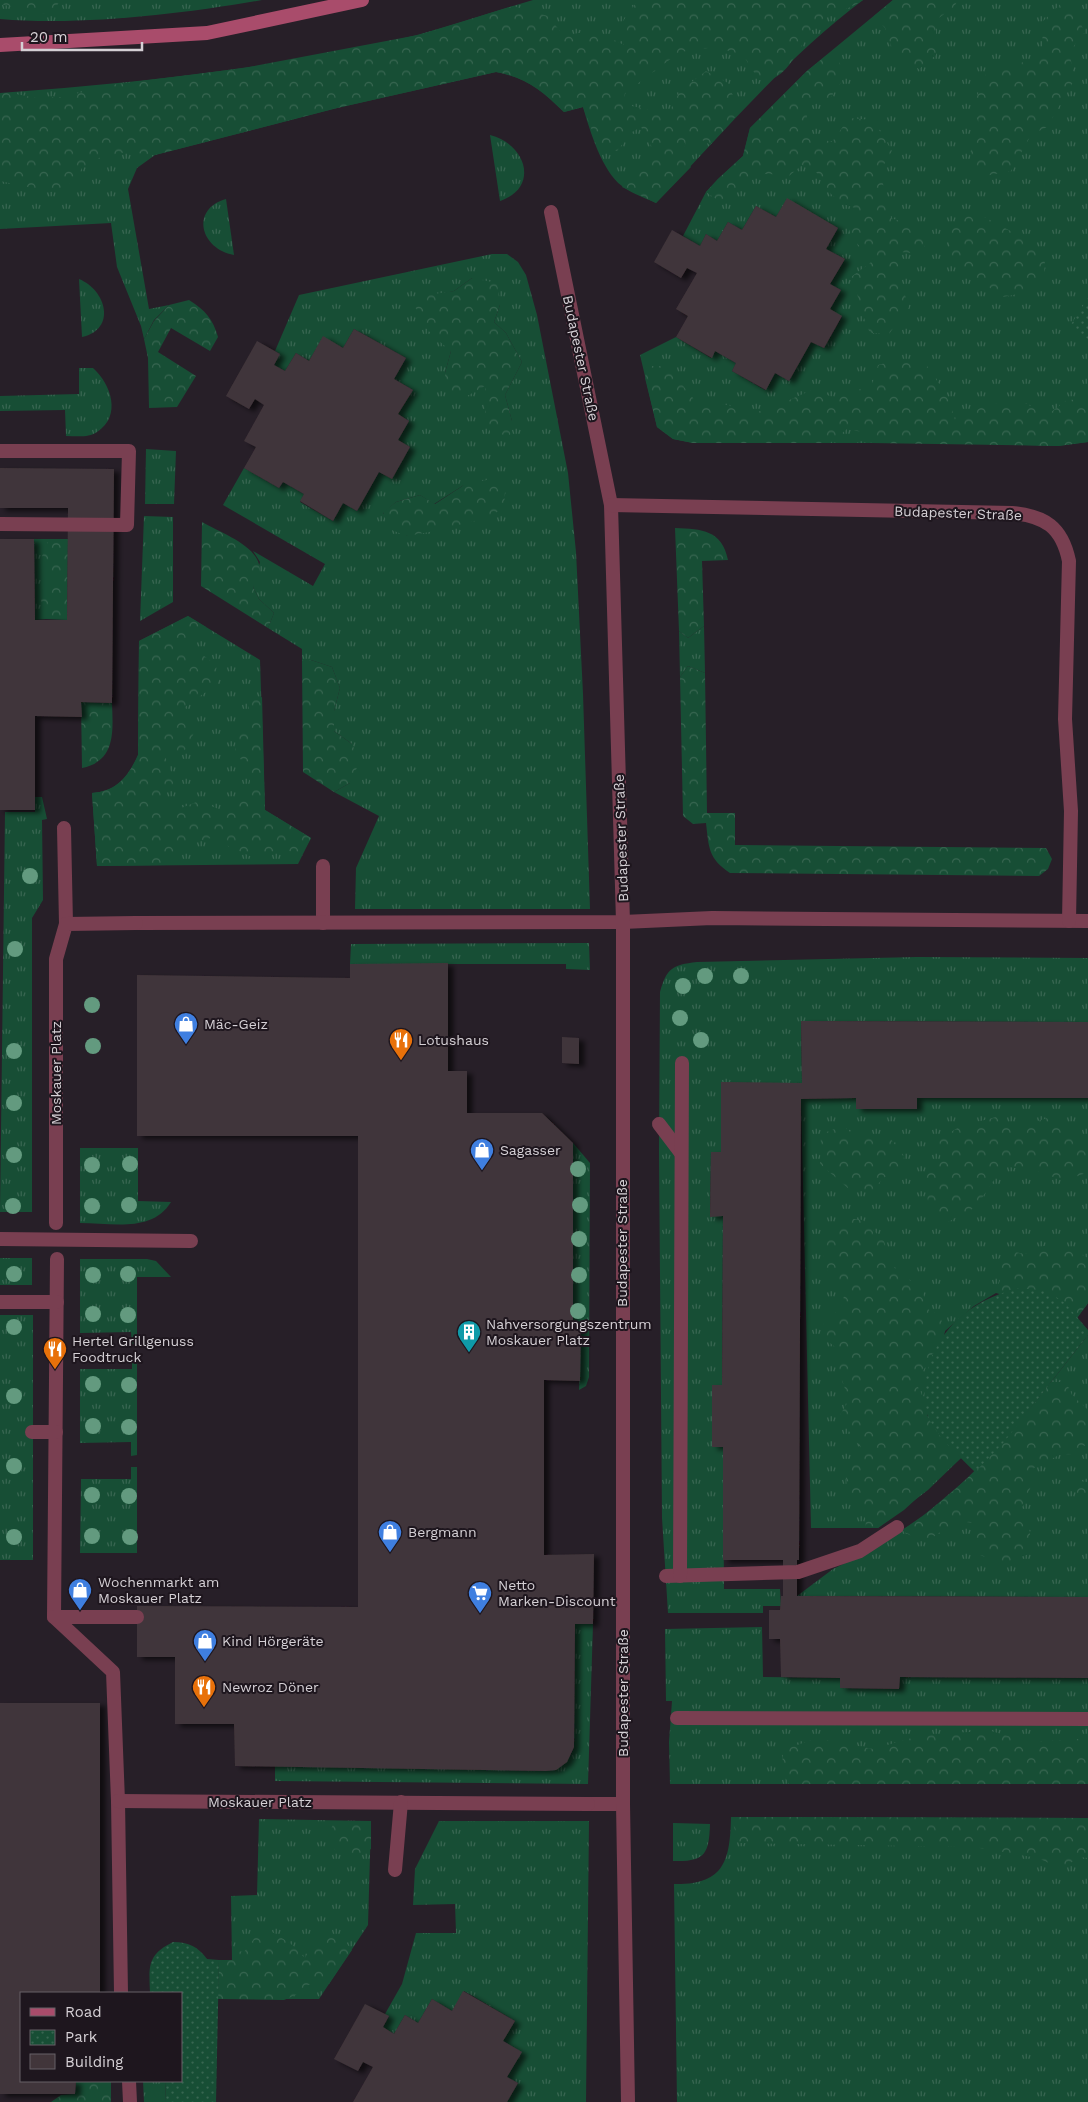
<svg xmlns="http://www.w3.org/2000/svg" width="1088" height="2102" viewBox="0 0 1088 2102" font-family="'Work Sans',sans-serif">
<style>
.grass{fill:url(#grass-tufts);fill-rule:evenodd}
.forest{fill:url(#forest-crowns)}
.park{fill:url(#park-dots)}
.building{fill:#41353a;filter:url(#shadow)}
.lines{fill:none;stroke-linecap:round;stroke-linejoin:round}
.service{stroke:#793f51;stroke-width:14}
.pedestrian{stroke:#793f51;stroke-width:14}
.minor{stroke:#793f51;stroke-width:14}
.secondary{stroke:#a94c6b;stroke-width:14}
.tree{fill:#639a7f}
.labels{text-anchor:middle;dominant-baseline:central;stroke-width:4;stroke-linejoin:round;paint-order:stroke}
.street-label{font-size:14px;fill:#d5d0d5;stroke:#1e161e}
.poi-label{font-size:14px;fill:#d5d0d5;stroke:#1e161e;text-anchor:start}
</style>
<defs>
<pattern id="grass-tufts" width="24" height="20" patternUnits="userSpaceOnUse" patternTransform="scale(1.25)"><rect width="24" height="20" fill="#174e35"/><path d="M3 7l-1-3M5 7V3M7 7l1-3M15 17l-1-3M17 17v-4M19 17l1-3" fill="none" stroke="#386651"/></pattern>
<pattern id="forest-crowns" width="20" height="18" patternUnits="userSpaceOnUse" patternTransform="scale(1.25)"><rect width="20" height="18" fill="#174e35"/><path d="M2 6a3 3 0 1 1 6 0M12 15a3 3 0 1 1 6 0" fill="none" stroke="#386651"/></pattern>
<pattern id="park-dots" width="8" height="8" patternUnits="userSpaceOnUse" patternTransform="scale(1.25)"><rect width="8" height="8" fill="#174e35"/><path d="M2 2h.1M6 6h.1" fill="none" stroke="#386651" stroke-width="1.8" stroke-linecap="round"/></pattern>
<filter id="shadow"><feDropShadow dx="5.5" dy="3" stdDeviation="2.5" flood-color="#0009"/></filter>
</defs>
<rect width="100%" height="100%" fill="#271f28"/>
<g class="grass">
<path d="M0 0H262C182 14 81 26 0 19Z"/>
<path d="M533 0H863C785 59 723 133 656 203 645 198 631 193 622 186 602 171 590 131 583 107L564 112C541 90 527 78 496 72L337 108 155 155 137 168 128 189 149 309 169 305 154 320 144 339 141 326 117 267 111 223 0 229V93C140 83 280 68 417 35 456 25 494 11 533 0Z"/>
<path d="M893 0H1088V442L1058 446 954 443H693L673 439 657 427 640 355 676 337 711 358 715 351 736 363 732 371 765 390 775 373 789 381 811 342 824 348 842 317 830 309 841 290 830 284 845 259 826 249 838 228 787 199 776 217 756 206 742 230 728 222 717 241 706 234 700 246 683 236 706 192 718 179 743 156 750 128 807 71Z"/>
<path d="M490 135C526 144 540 187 500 201Z"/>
<path d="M226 199 234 255C200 249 190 209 226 199Z"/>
<path d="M492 254H507L518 262 526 275 537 315 568 473 576 552 583 694 590 909H355L356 868 379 816 334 792 350 783 352 744 334 731V711L340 688 332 667 311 660H302V649L268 628 274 613 259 599 253 587 260 562 253 551 313 586 325 564 223 505 244 468 279 488 283 482 304 494 300 502 333 521 343 503 357 511 379 472 392 479 410 447 398 440 409 421 398 414 413 390 394 379 406 358 354 329 343 348 323 337 309 361 296 353 285 371 274 365 280 354 275 351 299 295ZM472 278 500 305 494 322 506 333 522 362 505 395 512 421 485 418V386L445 373 451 351 436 295 454 291ZM464 485 407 536 383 513 396 502 420 495 434 504Z"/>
<path d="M79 279C106 290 117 329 82 337Z"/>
<path d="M79 368H93C111 384 122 416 97 432 88 438 77 436 66 436L65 410 0 411V396L79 394Z"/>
<path d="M146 449 176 451 174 504H145Z"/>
<path d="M144 516 173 517V602L140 621Z"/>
<path d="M34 539H68L46 619 35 620Z"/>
<path d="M188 616 260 660 265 810 311 838 298 864 97 866 92 793C117 791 128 777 138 755L139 641Z"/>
<path d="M704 626 705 673 688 666 680 677 679 631 688 638Z"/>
<path d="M35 797H42L47 819 42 820 43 900 32 918V1212H0L5 812H35Z"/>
<path d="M589 943 590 970 566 969V964H350L351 944Z"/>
<path d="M917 957 1088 958V1022L801 1021 802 1083H721V1152L711 1153 710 1216H723L722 1385H712V1447H723L724 1589H780L781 1606H763V1613H668L662 1518 659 1152 660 992C667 968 672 965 697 962Z"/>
<path d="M856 1098 857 1109H917V1098H1088V1303L1077 1318 996 1293 974 1306 945 1331 927 1416 961 1458 928 1490 878 1528H811L801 1099Z"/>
<path d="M573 1143 590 1163 589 1377 586 1386 579 1390 581 1325H573Z"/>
<path d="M80 1148H138V1201L171 1202C152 1233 112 1223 80 1223Z"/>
<rect x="0" y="1258" width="32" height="27"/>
<path d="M80 1259H147L156 1261 171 1277H137V1345L132 1344 131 1332 80 1333Z"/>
<rect x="0" y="1315" width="33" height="245"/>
<path d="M1088 1335V1597L797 1596 833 1569 874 1549 922 1517 975 1472 1004 1442Z"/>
<path d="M132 1357H137V1455L131 1456V1442L80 1443V1369H132Z"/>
<path d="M131 1467H137V1553H80L81 1479H131Z"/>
<path d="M575 1624H593L588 1784 275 1781V1766L546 1771C561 1770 569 1761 574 1747Z"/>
<path d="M762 1627 763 1677 840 1678V1688L899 1689 900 1677 1088 1678V1784H670L669 1742 672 1701H666L665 1629Z"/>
<path d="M731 1817 1088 1818V2102H677L674 1884C725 1885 730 1860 731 1817Z"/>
<path d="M259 1819 371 1821 368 1925 319 1999H218L219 1960H232L231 1896 257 1895Z"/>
<path d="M439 1821H589L586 2102H507L518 2083 507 2077 521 2052 503 2041 515 2021 464 1991 452 2011 432 1999 418 2023 405 2015 394 2034 383 2027 389 2017 385 2014 402 1984 416 1933H456L455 1904 413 1905 415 1869Z"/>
<path d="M673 1823 710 1824C709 1854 705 1862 673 1861Z"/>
<path d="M143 2081H166L165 2102H144Z"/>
</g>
<g class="forest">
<path d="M0 0H62L48 14C31 15 17 7 0 4Z"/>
<path d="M638 0H863C848 11 827 13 815 26 802 40 793 69 774 78 770 80 763 79 759 80L743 55 715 47 680 52 625 93 623 104 668 114 680 91 706 71 728 83 735 101 736 116 710 145 688 131 683 155 691 167 656 203 622 187 636 168 654 151 641 127 632 132 617 151 599 149 583 107 564 112C541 90 527 78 496 72L337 108 155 155 126 152 101 157 82 168 74 182 51 192 0 181V93H11L36 98 62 97 117 84 244 68 418 35 513 6 548 16 564 36 594 30 624 45 621 24Z"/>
<path d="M893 0H958L954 7 936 20V55L919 69 894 54 885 28 874 16Z"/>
<path d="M1065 0H1068L1085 32 1069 52 1075 79 1047 127 1031 135 1011 171 974 178 970 153 979 128 976 99 988 69 1016 65 1043 54 1042 22Z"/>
<path d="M827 55 838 60 846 75 831 97 806 108 809 136 832 142 849 118 873 120 892 151 880 171 891 218 920 228 927 242 920 254 901 252 897 271 909 307 889 334 870 333C861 314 859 295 851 277L874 260C856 241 840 235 855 208L843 204 831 194 817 173 802 165 789 176C774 174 756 171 744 182 735 190 731 196 719 201L706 192 718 179 743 156 750 128 807 71Z"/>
<path d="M973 211 1035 244 1045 259 1044 277 1029 292 1003 297 966 271 950 256V225Z"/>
<path d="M472 278 497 283 500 305 494 322 506 333 522 362 505 395 512 421 510 435 491 434 485 418V386L467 396 446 393 445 373 451 351C430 333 418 325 413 297L454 291Z"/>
<path d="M189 300C205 310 213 319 218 337L210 351 171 328 158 352 196 376 177 407 149 408 148 358 144 339 154 321 169 305Z"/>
<path d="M900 359 927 366 948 397 956 423 988 403 1027 404 1047 415 1067 400 1088 399V442L1058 446 871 443 867 433 847 429 830 443H693L673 439 657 427 645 378 647 366H667L697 403 729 405 744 416 776 406 814 389 834 398 872 385 878 365Z"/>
<path d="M490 479 505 491 504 507 490 517 435 531 407 536 389 529 383 512 396 502 420 495 435 504 464 485Z"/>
<path d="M202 522C226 536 278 552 253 587L259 599 274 613 268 628 201 586Z"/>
<path d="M675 528C702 529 722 530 728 560L702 561 704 626 688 638 679 631Z"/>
<path d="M49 539H68L67 620 46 619 40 597 50 585 42 556Z"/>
<path d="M188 616 206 627 175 652H199L216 665 218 683 185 707 195 731 185 750 165 756 175 782 161 799V816L199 801 228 813 237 798 249 791 251 769 235 754 236 736 249 722V701L262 697 265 810 311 838 302 854C284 848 270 851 252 857L211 838 187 844 166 865 97 866 92 793C117 791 128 777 138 755L139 641Z"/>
<path d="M302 660H311L332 667 340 688 334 711V731L352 744 360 761 350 783 334 792 303 772Z"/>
<path d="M688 666 705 673 707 813H735V845L1046 848 1052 859 1048 869 1039 876 730 873C708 858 709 848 706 823L693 824 683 816 680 677Z"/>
<path d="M81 702 112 703C113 732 116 761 82 768Z"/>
<path d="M1000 1116 1010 1129 1051 1117 1064 1131 1088 1142 1086 1173 1064 1181 1040 1172 1003 1166 976 1207 948 1222 929 1206 923 1176 941 1162 939 1139 961 1126Z"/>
<path d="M843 1126 859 1139 886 1133 904 1156 903 1168 883 1178 872 1192 849 1189 820 1164 821 1134Z"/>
<path d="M847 1218 863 1220 884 1241 891 1265 923 1291 926 1308 940 1316 945 1331 916 1384C926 1398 922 1404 928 1417 936 1433 948 1446 961 1458L904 1510 878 1528H866L865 1514 847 1489 845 1467 865 1452 854 1440 840 1415 849 1400 838 1369 841 1352 823 1337V1319L841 1310 845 1291C822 1269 820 1263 826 1231Z"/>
<path d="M1044 1246 1067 1247 1088 1258V1303L1077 1318 1065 1303 1020 1288 996 1293 1000 1280 994 1267 1005 1250 1025 1254Z"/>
<path d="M1051 1382H1066L1072 1395 1088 1410V1443L1074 1454 1059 1455 1034 1468 1032 1484 1021 1510 1030 1532 1029 1554 1002 1564 980 1555 971 1540 976 1523C971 1523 962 1520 956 1523 932 1533 931 1551 902 1530 963 1491 1007 1438 1051 1382Z"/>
<path d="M1078 1481 1088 1482V1513L1075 1504Z"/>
<path d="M991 1731 1029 1742 1078 1739 1088 1744V1784H789L782 1772 783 1750 817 1738 873 1749 912 1738 948 1733Z"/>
<path d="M731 1817 1088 1818V1858L1079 1857 1062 1869 1038 1858 974 1847 739 1843Z"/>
<path d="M335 1821H371V1849L352 1860 336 1851 326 1838Z"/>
<path d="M272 1932 290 1943 305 1958 314 1941 326 1932 342 1938 352 1950 329 1984 306 1985 298 1994 284 2000 218 1999 219 1960H232V1950L244 1952 256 1936Z"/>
<path d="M111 2081V2102H51L61 2095 75 2094 76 2082Z"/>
</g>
<g class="park">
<path d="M1088 298V339L1070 326Z"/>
<path d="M1020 1288 1047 1291 1065 1303 1088 1330V1335L1004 1442 975 1472C958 1455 939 1439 928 1417 924 1407 924 1394 925 1384 932 1332 970 1299 1020 1288Z"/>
<path d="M173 1942C189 1942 198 1947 207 1959L219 1960 216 2102H165L166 2081H181V1993H150C149 1966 147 1955 173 1942Z"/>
</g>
<g class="building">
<path d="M787 198 838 228 826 249 845 259 830 284 841 290 830 309 842 316 824 348 811 342 789 381 775 373 766 390 732 371 736 363 715 351 712 358 676 337 688 316 676 309 697 273 687 268 681 278 654 262 672 230 700 246 706 234 717 241 728 222 742 230 756 206 776 217Z"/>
<path d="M354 329 406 358 394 379 413 390 398 414 409 421 398 440 410 447 392 479 379 472 357 511 343 503 333 521 300 501 304 494 283 482 279 488 244 468 256 447 244 441 264 405 255 399 249 409 226 396 257 341 280 354 274 365 285 371 296 353 309 361 323 336 343 348Z"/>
<path d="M0 468 114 469 112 703 81 702 82 717 35 716V810H0V539H34L35 620H67L68 508H0Z"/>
<path d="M448 963V1071H467V1113H542L573 1143V1325H581L580 1381 544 1380V1555L594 1554 593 1624H575L574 1747 567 1762 556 1770 546 1771 235 1766 234 1724H175V1657H137V1606L358 1607V1136H137V975L350 978V964Z"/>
<path d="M801 1021 1088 1022V1098H917V1109H856V1098L801 1099 799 1560H797V1596L1088 1597V1678L900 1677 899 1689 840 1688V1678L781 1677 780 1639H769V1610H780L781 1596H783V1560H723V1447H712V1385H722L723 1216 710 1217 711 1152H721V1082L802 1083Z"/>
<path d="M562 1037 579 1038V1064L562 1063Z"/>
<path d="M0 1703H100V1993H21V2081H76L75 2094H0Z"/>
<path d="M463 1991 515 2021 503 2041 522 2052 507 2077 518 2083 507 2102H353L373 2067 363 2062 358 2071 334 2059 365 2004 389 2016 383 2027 394 2034 405 2015 418 2023 432 1999 452 2011Z"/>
</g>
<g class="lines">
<g class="service">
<path d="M0 451H129L127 525 0 524"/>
<path d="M323 866V923"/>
<path d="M136 923 623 922 712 918 1088 921"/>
<path d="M659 1124 681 1153"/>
<path d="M0 1239 191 1241"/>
<path d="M666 1576 798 1572 860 1551 897 1527"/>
<path d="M680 1576 682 1063"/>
<path d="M677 1718 1088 1719"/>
<path d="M588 1804H623"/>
</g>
<g class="pedestrian">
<path d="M64 828 66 924"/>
<path d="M56 1223V959L66 924 136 923"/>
<path d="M57 1259 54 1617 113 1672 118 1801 121 1993"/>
<path d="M0 1302H57"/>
<path d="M32 1432H56"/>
<path d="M54 1617H137"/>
<path d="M118 1801 588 1804"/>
<path d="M395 1870 401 1802"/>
<path d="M129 2081 130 2102"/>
</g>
<g class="minor">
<path d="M551 212 611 505 623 922V1804L628 2102"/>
<path d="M611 505 1012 513C1045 516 1062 527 1069 561L1065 719 1071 811 1069 921"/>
</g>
<path class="secondary" d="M0 45 207 33 362 0"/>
</g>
<g class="tree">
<circle cx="30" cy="876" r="8"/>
<circle cx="15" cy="949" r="8"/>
<circle cx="705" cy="976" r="8"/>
<circle cx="741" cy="976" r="8"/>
<circle cx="683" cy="986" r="8"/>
<circle cx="92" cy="1005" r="8"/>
<circle cx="680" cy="1018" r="8"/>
<circle cx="701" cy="1040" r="8"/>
<circle cx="93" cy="1046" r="8"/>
<circle cx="14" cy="1051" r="8"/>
<circle cx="14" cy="1103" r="8"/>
<circle cx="14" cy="1155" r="8"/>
<circle cx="130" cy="1164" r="8"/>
<circle cx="92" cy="1165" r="8"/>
<circle cx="578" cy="1169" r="8"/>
<circle cx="129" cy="1205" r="8"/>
<circle cx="580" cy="1205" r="8"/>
<circle cx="13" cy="1206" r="8"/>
<circle cx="92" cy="1206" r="8"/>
<circle cx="579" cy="1239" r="8"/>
<circle cx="14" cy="1274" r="8"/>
<circle cx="128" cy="1274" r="8"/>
<circle cx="93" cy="1275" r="8"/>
<circle cx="579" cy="1275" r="8"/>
<circle cx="578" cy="1311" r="8"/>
<circle cx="93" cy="1314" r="8"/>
<circle cx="128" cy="1315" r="8"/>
<circle cx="14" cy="1327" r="8"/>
<circle cx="93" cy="1384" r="8"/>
<circle cx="129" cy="1385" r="8"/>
<circle cx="14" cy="1396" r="8"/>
<circle cx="93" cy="1426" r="8"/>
<circle cx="129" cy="1427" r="8"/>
<circle cx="14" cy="1466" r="8"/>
<circle cx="92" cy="1495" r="8"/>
<circle cx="129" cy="1496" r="8"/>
<circle cx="92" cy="1536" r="8"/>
<circle cx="14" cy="1537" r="8"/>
<circle cx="130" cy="1537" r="8"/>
</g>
<defs>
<g id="shop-pin" transform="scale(1.25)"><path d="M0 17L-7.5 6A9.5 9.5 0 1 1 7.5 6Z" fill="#3f7fe0" stroke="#1e161e"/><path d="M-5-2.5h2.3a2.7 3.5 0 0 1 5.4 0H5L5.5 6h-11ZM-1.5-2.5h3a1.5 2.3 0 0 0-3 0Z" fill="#fff"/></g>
<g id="restaurant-pin" transform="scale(1.25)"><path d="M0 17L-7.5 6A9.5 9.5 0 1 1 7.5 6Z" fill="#e8710a" stroke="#1e161e"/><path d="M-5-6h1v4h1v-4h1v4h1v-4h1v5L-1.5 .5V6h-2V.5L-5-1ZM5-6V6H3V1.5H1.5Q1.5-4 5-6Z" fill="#fff"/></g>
<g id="building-pin" transform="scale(1.25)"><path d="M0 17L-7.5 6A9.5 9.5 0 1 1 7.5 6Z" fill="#0f9aa8" stroke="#1e161e"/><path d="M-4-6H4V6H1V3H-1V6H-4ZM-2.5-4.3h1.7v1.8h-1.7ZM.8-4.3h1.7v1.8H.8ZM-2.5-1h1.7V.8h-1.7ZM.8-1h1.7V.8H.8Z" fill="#fff"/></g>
<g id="supermarket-pin" transform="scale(1.25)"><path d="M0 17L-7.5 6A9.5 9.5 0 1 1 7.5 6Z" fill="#3f7fe0" stroke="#1e161e"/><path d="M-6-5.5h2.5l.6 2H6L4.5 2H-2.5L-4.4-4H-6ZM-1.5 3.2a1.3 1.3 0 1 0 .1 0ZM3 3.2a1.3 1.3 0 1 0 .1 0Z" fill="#fff"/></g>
</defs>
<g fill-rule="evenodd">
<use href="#shop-pin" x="186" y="1024"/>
<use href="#restaurant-pin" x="401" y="1040"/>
<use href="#shop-pin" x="482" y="1150"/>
<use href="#building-pin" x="469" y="1332"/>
<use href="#restaurant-pin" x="55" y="1349"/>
<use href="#shop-pin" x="390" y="1532"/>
<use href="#shop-pin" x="80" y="1590"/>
<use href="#supermarket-pin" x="480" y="1593"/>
<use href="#shop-pin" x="205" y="1641"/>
<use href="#restaurant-pin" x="204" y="1687"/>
</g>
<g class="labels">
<g class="street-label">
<text transform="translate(581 358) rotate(78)">Budapester Straße</text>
<text transform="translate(958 513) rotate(2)">Budapester Straße</text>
<text transform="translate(621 838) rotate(-92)">Budapester Straße</text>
<text transform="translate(56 1073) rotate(-90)">Moskauer Platz</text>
<text transform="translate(622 1243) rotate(-90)">Budapester Straße</text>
<text transform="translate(623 1693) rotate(-90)">Budapester Straße</text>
<text x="260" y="1802">Moskauer Platz</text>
</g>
<g class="poi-label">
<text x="204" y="1024">Mäc-Geiz</text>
<text x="418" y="1040">Lotushaus</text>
<text x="500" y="1150">Sagasser</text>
<text x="486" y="1324">Nahversorgungszentrum<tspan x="486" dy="16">Moskauer Platz</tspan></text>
<text x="72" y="1341">Hertel Grillgenuss<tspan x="72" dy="16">Foodtruck</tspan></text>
<text x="408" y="1532">Bergmann</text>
<text x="98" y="1582">Wochenmarkt am<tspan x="98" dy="16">Moskauer Platz</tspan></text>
<text x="498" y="1585">Netto<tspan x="498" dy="16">Marken-Discount</tspan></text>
<text x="222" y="1641">Kind Hörgeräte</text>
<text x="222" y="1687">Newroz Döner</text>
</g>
</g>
<rect x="20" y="1992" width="162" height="90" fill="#1e161e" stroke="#676067"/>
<rect x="30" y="2008" width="25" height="8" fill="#a94c6b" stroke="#676067"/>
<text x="65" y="2017" font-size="15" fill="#d5d0d5">Road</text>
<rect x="30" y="2030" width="25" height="15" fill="url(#park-dots)" stroke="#676067"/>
<text x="65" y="2042" font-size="15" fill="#d5d0d5">Park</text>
<rect x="30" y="2054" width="25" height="15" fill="#41353a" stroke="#676067"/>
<text x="65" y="2067" font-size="15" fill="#d5d0d5">Building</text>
<path d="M22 42v8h120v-8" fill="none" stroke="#d5d0d5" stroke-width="2.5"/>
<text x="30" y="42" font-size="15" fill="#d5d0d5" stroke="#1e161e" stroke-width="4" paint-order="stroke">20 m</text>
</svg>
